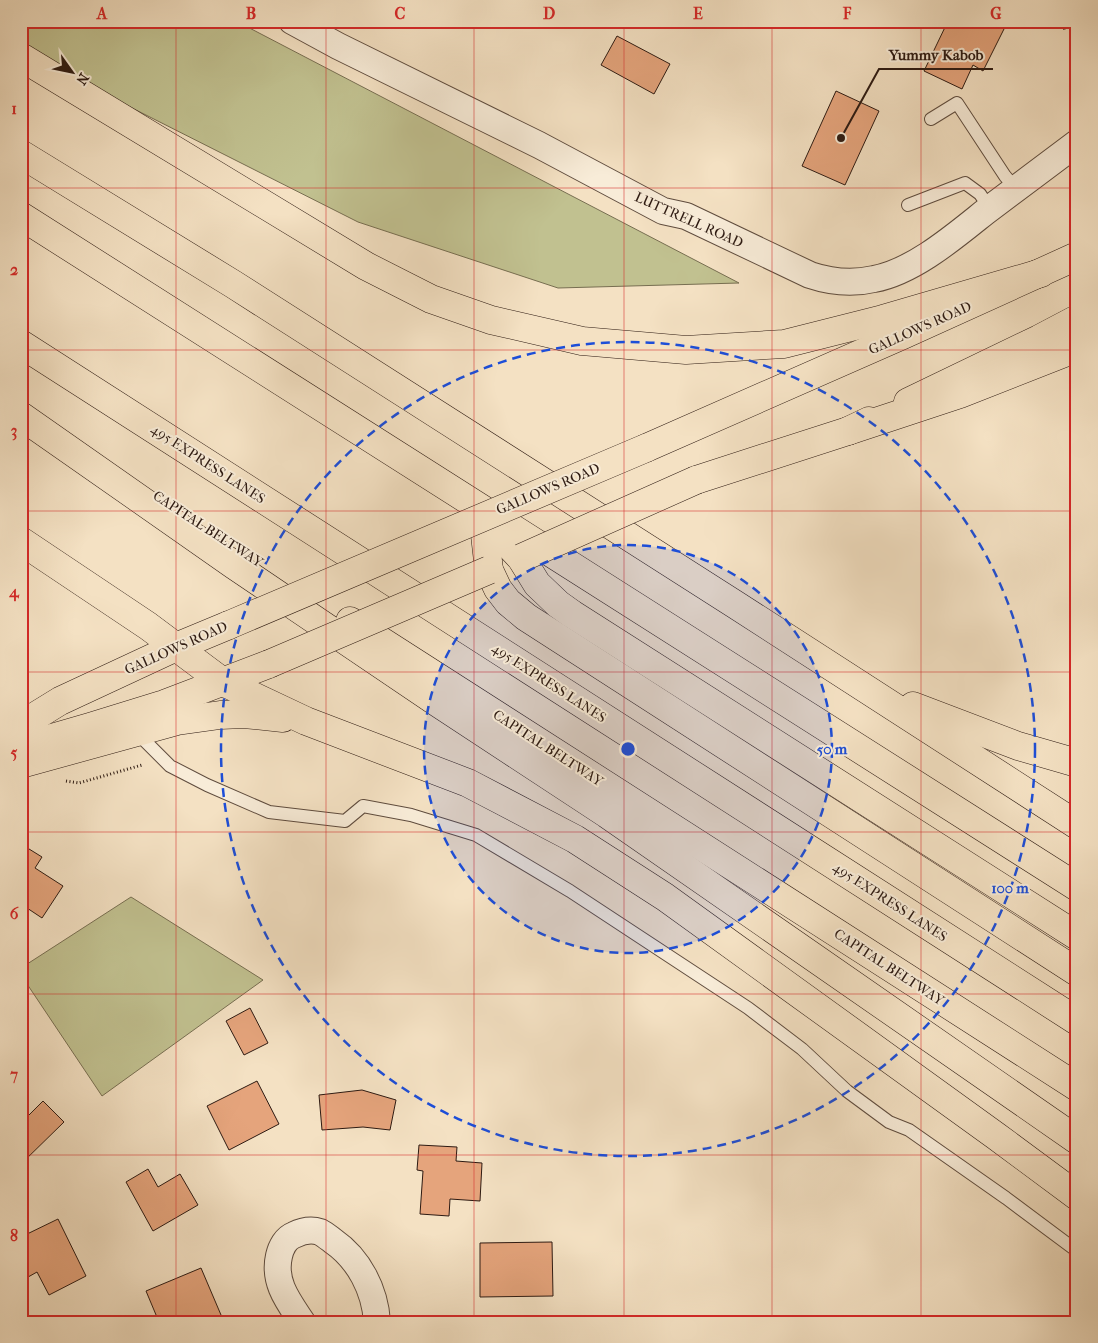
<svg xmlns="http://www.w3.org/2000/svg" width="1098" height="1343" viewBox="0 0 1098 1343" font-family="'IM FELL French Canon',serif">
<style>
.green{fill:#c1c190;stroke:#776e51}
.building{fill:#e5a47c;stroke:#2d1a12}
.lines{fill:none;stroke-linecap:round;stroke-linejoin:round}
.lane-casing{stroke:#5f4c3e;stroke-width:14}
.street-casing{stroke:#5f4c3e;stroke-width:28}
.primary-casing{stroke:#2d1a12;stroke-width:29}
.highway-casing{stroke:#2d1a12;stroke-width:29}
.path{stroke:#2d1a12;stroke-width:3;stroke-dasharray:1 2.5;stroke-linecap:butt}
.lane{stroke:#f8ecd8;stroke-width:12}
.street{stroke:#f8ecd8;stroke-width:26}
.primary{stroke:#f4e1c3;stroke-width:28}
.highway{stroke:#f4e1c3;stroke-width:28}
.primary-bridge-casing{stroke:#2d1a12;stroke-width:29;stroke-linecap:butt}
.primary-bridge{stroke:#f4e1c3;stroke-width:28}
.grid{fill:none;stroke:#d62828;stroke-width:1;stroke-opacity:0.55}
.ring{fill:none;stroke:#1d4ed8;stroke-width:2.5;stroke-dasharray:9 6}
.labels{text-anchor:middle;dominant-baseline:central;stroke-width:4;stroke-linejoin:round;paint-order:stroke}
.street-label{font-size:14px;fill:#2d1a12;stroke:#f8ecd8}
.centre{fill:#1d4ed8;stroke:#f8ecd8;stroke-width:2.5}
.ring-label{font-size:15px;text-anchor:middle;font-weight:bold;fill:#1d4ed8;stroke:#f8ecd8;stroke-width:4;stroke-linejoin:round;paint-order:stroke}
.leader{fill:none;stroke:#2d1a12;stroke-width:2}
.callout-dot{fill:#2d1a12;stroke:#f8ecd8;stroke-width:2}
.callout-label{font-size:15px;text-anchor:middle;font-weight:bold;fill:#2d1a12;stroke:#f8ecd8;stroke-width:4;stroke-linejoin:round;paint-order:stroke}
.neatline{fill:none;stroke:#d62828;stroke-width:2}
.grid-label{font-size:16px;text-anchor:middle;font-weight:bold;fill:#d62828}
</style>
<rect width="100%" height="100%" fill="#f4e1c3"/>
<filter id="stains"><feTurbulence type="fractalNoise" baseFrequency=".004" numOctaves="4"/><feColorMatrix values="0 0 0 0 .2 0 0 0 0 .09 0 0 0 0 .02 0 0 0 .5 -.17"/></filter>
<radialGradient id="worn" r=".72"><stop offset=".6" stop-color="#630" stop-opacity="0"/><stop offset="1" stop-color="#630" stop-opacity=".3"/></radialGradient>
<g class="green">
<path d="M21 21H236L739 283 558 288 358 222 21 52Z"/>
<path d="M131 897 263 980 102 1096 21 975V968Z"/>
</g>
<g class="building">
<path d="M948 21H994L1005 27 983 71 973 65 962 89 924 71Z"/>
<path d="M1062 21H1077V27L1063 29Z"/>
<path d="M1062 21H1077V27L1063 29Z"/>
<path d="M617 36 670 64 654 94 601 65Z"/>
<path d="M836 91 879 111 845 185 802 166Z"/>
<path d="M21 844 42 857 35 868 63 886 42 918 21 904Z"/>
<path d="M250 1008 268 1043 244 1055 226 1021Z"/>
<path d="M257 1081 279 1124 229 1150 207 1106Z"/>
<path d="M362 1090 396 1100 390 1130 363 1127 322 1130 319 1095Z"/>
<path d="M43 1101 64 1122 21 1164V1123Z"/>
<path d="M419 1145 457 1147 456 1161 482 1163 480 1201 450 1199 449 1216 420 1214 423 1171 417 1170Z"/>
<path d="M148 1169 158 1187 180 1174 198 1205 153 1231 126 1182Z"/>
<path d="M58 1219 86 1276 49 1295 37 1272 21 1281V1232L23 1236Z"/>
<path d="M552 1242 553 1296 480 1297V1243Z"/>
<path d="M201 1268 224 1322H159L146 1291Z"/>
</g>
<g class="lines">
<g class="lane-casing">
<g id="lane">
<path d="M931 119 957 103 1005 176 1016 189"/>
<path d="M908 205 965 183 980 194 990 209"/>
<path d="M136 732 170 766 207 785 269 812 345 821 363 806 411 815 476 835 570 891 748 1008 802 1049 847 1091 889 1122 909 1130 1006 1198 1077 1251"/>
</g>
</g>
<g class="street-casing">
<g id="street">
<path d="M292 21 338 46 539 145 663 211 686 216 810 275C831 282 853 284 874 279 913 272 955 236 985 212 1016 189 1046 166 1077 143"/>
<path d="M302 1322C288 1301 273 1282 279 1256 281 1247 286 1238 294 1235 302 1231 311 1229 320 1232 324 1234 329 1238 333 1241 359 1259 375 1290 377 1322"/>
</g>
</g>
<g class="primary-casing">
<g id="primary">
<path d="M908 402 1039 339 1077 319"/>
<path d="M646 448 903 335 1077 256"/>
<path d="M696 480 848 431 869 421"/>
<path d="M21 725 60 701 176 647 229 625"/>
<path d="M21 747 90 727 164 704 269 664"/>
</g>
</g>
<g class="highway-casing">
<g id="highway">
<path d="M21 57 366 266 431 299 491 320 582 341 686 350 784 344 883 319 1041 273"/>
<path d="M21 154 233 284 736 605 1077 825"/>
<path d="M21 216 1077 887"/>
<path d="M21 344 1077 1021"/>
<path d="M21 416 234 565 438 703 607 814 1077 1140"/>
<path d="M848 431 960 394 1077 348"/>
<path d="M483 517 489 570 498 589 508 602 526 617 1077 972"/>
<path d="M504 540 521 558 537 584 558 604 572 614 1077 936"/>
<path d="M21 541 148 626 223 682 306 721 468 783 575 839 665 897 996 1136 1077 1196"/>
<path d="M350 621 1077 1087"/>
<path d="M913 706 1018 746 1077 763"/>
<path d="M21 764 177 721 220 715 244 714 283 718"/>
</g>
</g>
<path class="path" d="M66 781 79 783 142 765"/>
<use href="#lane" class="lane"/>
<use href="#street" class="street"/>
<use href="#primary" class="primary"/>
<use href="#highway" class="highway"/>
<g class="primary-bridge-casing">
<g id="primary-bridge">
<path d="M521 558 696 480"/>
<path d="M229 625 646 448"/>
<path d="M269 664 489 570"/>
</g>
</g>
<use href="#primary-bridge" class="primary-bridge"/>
</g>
<path class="grid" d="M176 21V1322M326 21V1322M474 21V1322M624 21V1322M772 21V1322M921 21V1322M21 188H1077M21 350H1077M21 511H1077M21 672H1077M21 832H1077M21 994H1077M21 1155H1077"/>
<circle cx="628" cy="749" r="204" fill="#1d4ed8" fill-opacity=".12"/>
<g class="ring">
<circle cx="628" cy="749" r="204"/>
<circle cx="628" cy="749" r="407"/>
</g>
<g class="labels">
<g class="street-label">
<text transform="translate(689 220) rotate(24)">LUTTRELL ROAD</text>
<text transform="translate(920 328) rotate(-24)">GALLOWS ROAD</text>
<text transform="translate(208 464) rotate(33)">495 EXPRESS LANES</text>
<text transform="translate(548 489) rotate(-23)">GALLOWS ROAD</text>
<text transform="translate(208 529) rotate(33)">CAPITAL BELTWAY</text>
<text transform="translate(176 648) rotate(-24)">GALLOWS ROAD</text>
<text transform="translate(549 683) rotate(33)">495 EXPRESS LANES</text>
<text transform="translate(548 748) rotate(33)">CAPITAL BELTWAY</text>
<text transform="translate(890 902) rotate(33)">495 EXPRESS LANES</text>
<text transform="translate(889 967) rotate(33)">CAPITAL BELTWAY</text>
</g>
</g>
<circle cx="628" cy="749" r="8" class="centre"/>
<g class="ring-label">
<text x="832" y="754">50 m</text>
<text x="1010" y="893">100 m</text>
</g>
<path class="leader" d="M841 138L879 69H993"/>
<circle class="callout-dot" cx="841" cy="138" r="5"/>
<g class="callout-label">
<text x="936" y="60">Yummy Kabob</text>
</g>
<rect width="1098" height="1343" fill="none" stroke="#f4e1c3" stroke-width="55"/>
<g transform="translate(72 72) rotate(123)" stroke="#f8ecd8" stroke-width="4" paint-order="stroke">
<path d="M0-4L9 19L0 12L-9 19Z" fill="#2d1a12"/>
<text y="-8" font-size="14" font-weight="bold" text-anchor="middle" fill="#2d1a12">N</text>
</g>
<rect x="28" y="28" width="1042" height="1288" class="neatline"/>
<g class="grid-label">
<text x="102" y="19">A</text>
<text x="251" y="19">B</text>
<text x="400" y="19">C</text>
<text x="549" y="19">D</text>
<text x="698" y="19">E</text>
<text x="847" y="19">F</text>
<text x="996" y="19">G</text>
<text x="14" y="114">1</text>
<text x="14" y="275">2</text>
<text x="14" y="436">3</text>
<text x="14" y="597">4</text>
<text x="14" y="758">5</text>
<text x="14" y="919">6</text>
<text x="14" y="1080">7</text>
<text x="14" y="1241">8</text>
</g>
<rect width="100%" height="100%" filter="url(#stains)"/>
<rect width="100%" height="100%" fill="url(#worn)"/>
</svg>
